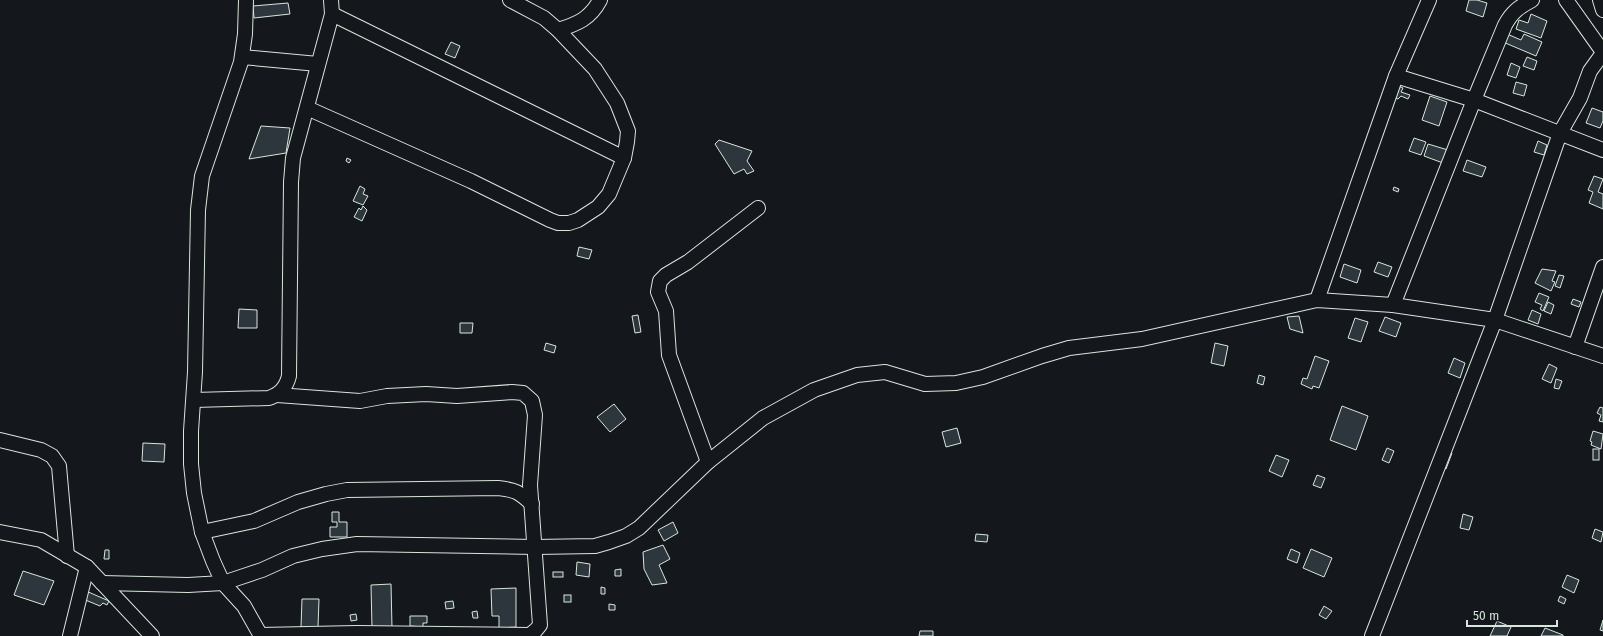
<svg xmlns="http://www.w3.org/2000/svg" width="1603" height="636" viewBox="0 0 1603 636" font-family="'Fira Sans',sans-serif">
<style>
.building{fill:#2c363c;stroke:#d8e6dc}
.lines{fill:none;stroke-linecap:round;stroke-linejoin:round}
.minor-casing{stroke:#d8e6dc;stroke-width:16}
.minor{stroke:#14181c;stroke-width:14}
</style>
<rect width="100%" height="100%" fill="#14181c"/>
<g class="building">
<path d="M1469 0H1477L1487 3 1483 17 1466 11Z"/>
<path d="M288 3 290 14 254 18 253 6Z"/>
<path d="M1531 14 1547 21 1541 38 1516 29 1519 20 1528 23Z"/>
<path d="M1507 34 1521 40 1524 34 1542 42 1536 56 1503 42Z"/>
<path d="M451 42 460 46 455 58 445 54Z"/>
<path d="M1527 57 1537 61 1534 70 1523 66Z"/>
<path d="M1511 63 1520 67 1516 78 1507 75Z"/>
<path d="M1516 82 1527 85 1524 96 1513 93Z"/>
<path d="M1396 85 1403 88 1401 92 1410 95 1408 99 1401 96 1398 99 1391 97Z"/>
<path d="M1430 96 1447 102 1439 126 1422 120Z"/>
<path d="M1592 108 1603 112V121L1600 128 1586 123Z"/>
<path d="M261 126 290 128 286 153 249 159Z"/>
<path d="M1414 138 1426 142 1421 155 1409 151Z"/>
<path d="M719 140 752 151 747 161 754 171 747 174 744 169 734 174 715 144Z"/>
<path d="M1538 141 1547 145 1544 155 1534 152Z"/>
<path d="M1428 144 1448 150 1443 163 1424 156Z"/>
<path d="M347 158 351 160 349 163 346 161Z"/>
<path d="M1467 160 1486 167 1482 177 1463 171Z"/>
<path d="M1594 176 1603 179 1598 192 1603 194V209L1589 203 1593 192 1588 190Z"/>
<path d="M360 186 365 189 363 194 368 196 363 205 353 201Z"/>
<path d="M1394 187 1399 189 1398 192 1393 190Z"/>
<path d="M363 206 367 210 362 221 354 217 359 208 361 210Z"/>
<path d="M579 247 592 250 589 259 577 256Z"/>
<path d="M1378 262 1392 267 1388 277 1374 272Z"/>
<path d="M1344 264 1361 270 1357 283 1340 277Z"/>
<path d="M1542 269 1556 271 1552 281 1555 282 1551 291 1535 283Z"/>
<path d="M1559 275 1564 276 1560 288 1555 286Z"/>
<path d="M1539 293 1549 297 1543 311 1540 309 1542 305 1535 302Z"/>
<path d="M1573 299 1581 302 1579 307 1571 304Z"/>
<path d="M1548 302 1554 305 1551 314 1544 311Z"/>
<path d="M239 309 257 310V328H238Z"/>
<path d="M1532 310 1541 314 1538 324 1528 320Z"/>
<path d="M638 315 641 332 635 333 632 316Z"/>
<path d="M1299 316 1303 333 1290 329 1287 317Z"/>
<path d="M1385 317 1401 323 1396 337 1379 331Z"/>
<path d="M1355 318 1368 322 1361 342 1348 338Z"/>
<path d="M460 323H473L472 333H460Z"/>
<path d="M546 343 556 346 554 353 544 350Z"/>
<path d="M1215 343 1228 346 1224 366 1211 363Z"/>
<path d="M1315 356 1329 361 1319 388 1313 386 1312 389 1301 384 1303 378 1307 379Z"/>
<path d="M1454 358 1465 363 1460 378 1448 373Z"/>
<path d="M1549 364 1557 368 1551 383 1542 379Z"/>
<path d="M1259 375 1265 377 1263 385 1257 383Z"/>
<path d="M1556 379 1562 381 1559 389 1554 388Z"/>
<path d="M614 404 626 419 610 432 597 417Z"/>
<path d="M1342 406 1368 416 1356 450 1330 440Z"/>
<path d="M1600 407 1603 408V422L1599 421 1601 415 1597 413Z"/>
<path d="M957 428 961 443 946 447 942 432Z"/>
<path d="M1593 431 1603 434 1601 449 1591 445 1592 442 1590 441Z"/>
<path d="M143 443 165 444 164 462 142 461Z"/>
<path d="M1387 448 1394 451 1389 463 1382 460Z"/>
<rect x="1593" y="449" width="6" height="11"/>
<path d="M1447 451 1452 453 1446 469 1441 467Z"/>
<path d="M1276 455 1289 460 1282 477 1269 471Z"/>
<path d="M1317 475 1325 478 1321 488 1313 485Z"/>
<path d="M332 512H339V522H347V537H330V527H337V522H332Z"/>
<path d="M1463 514 1473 517 1469 530 1460 528Z"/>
<path d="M673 522 678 533 664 541 658 530Z"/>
<path d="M1595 529 1603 532 1601 542 1592 538Z"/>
<path d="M976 534 988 535 987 542 975 541Z"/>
<path d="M663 545 670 559 659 565 667 583 652 585 644 569 643 552Z"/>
<path d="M1291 549 1300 553 1297 563 1287 559Z"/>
<path d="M1311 549 1332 558 1324 577 1303 568Z"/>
<path d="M105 550H109V559H104Z"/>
<path d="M577 562 590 564 589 577 576 575Z"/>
<path d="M621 569V576H615V570Z"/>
<path d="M23 571 54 581 44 605 14 595Z"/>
<rect x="553" y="572" width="10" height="5"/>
<path d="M1567 575 1579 580 1574 593 1562 587Z"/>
<path d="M391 584 392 628H372L371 585Z"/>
<path d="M601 587 605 588V594H601Z"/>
<path d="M516 588V627L499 628V616H492L491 589Z"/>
<path d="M86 591 109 601 107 605 103 603 100 606 83 599Z"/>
<rect x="564" y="595" width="7" height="7"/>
<path d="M1560 596 1566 599 1564 604 1558 601Z"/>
<path d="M302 599H319L318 627H301Z"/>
<path d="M453 601 454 608 446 609 445 602Z"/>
<path d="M609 604 615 605V610H609Z"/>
<path d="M1324 606 1332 611 1326 619 1319 615Z"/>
<path d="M477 611 478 618H473L472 612Z"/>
<path d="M356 614 357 620 351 621 350 615Z"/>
<path d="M410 616H427V623H423V627L410 626Z"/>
<path d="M1603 620V631L1600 630Z"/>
<path d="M1497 621 1511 627 1507 636H1490Z"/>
<path d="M1545 628 1563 635V636H1541Z"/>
<path d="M920 631H933V636H919Z"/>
</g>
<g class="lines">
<g class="minor-casing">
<g id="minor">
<path d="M246 0 245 34 241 62 202 176 198 210 195 372 191 431V464L194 493 202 532 213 561 223 583 244 606 261 636"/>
<path d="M1566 0 1603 52"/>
<path d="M1600 0 1603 10"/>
<path d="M332 14 624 158"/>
<path d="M558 30C577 24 590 19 600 0"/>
<path d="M242 57 318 64"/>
<path d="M1396 76 1474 100 1603 150"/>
<path d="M307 108 471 181 550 220 558 223H569L578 220 598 207 609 194 624 158 627 142 628 131 617 103 595 69 558 30 544 18 510 0"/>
<path d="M1317 300 1396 76 1429 0"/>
<path d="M1393 305 1474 100 1505 25C1512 12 1519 7 1532 0"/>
<path d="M1575 347 1603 267"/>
<path d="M194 400 269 398C280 394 286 388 289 376L291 182 293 158 332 14 331 0"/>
<path d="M0 440 41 450 52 456 59 466 67 556"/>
<path d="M708 462 669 355 666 311 658 292 660 281 666 275 688 262 758 208"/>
<path d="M0 532 41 540 87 567 152 636"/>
<path d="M202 532 254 521 298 502 326 494 347 490 498 488C516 490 519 492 532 504"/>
<path d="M102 583 188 585 223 583 262 570 293 556 322 549 357 544 535 547 595 546 609 542 626 536 639 528 708 462 763 418 814 390 857 375 885 372 925 384 956 383 983 377 1042 356 1069 348 1142 339 1317 300 1393 305 1495 320 1603 356"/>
<path d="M260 635 357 633 530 635 536 630 540 625 530 485 535 415 532 401 523 393 512 392 457 396 426 394 387 396 360 401 277 395"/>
<path d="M70 636 87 567"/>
<path d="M1372 636 1495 320 1560 133 1580 98 1590 71 1603 53"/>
</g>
</g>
<use href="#minor" class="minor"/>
</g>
<path d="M1467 620v6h90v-6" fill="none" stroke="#d8e6dc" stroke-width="2"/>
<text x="1473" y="620" font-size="12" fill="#d8e6dc" stroke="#14181c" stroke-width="3" paint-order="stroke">50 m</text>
</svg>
